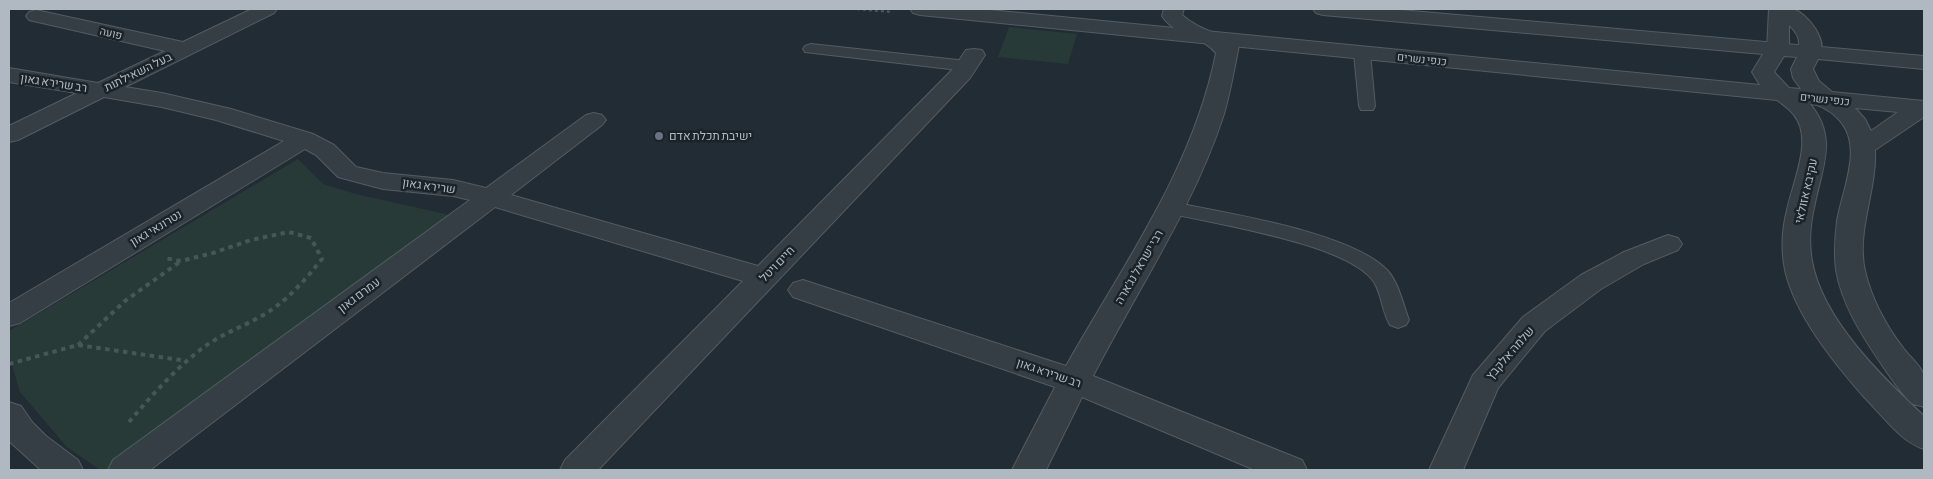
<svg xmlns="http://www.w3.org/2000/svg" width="1933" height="479" viewBox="0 0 1933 479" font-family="'Asap Condensed',Heebo,sans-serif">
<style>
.green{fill:#273a38}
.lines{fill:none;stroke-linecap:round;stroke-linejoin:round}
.service-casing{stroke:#535c63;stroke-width:2}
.minor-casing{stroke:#535c63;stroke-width:2}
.tertiary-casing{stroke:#535c63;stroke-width:2}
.path-far1{stroke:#455757;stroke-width:2.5;stroke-dasharray:3 3;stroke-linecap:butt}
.path{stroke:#455757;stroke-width:4;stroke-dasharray:4.5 4.5;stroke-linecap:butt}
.service{fill:#353e45;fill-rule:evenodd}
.minor{fill:#353e45;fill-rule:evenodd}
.tertiary{fill:#353e45;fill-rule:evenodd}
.worship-dot{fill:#6b7280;stroke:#1b232a;stroke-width:2}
.labels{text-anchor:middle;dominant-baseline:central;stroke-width:5;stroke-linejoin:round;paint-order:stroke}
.far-street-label{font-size:11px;fill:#b0b9c2;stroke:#1b232a}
.street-label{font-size:12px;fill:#b0b9c2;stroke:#1b232a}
.poi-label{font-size:12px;fill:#b0b9c2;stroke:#1b232a;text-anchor:start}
</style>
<rect width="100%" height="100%" fill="#222c35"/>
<g class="green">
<path d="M1009 27 1077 34 1068 64 998 57Z"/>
<path d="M298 159 323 184 356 194 454 216 110 470H100L67 447 20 392 9 355V331Z"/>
</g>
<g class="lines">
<g class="service-casing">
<g id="service">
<path d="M811 44 967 61 973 63 975 66 973 69 967 71 805 52 803 49 805 46Z"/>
<path d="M1362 48 1368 50 1370 53 1375 106 1373 110H1361L1359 106 1354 53 1356 50Z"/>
<path d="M1172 202C1225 213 1352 232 1388 271 1399 284 1403 304 1409 320L1406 325 1398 328 1390 325C1382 312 1382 295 1374 282 1348 243 1212 224 1165 212L1162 208 1165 204Z"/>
</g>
</g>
<g class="minor-casing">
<g id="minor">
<path d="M252 9H277L274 13 125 87 162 93 231 109 313 134 334 145 356 167 383 173 453 180 486 188 586 115 594 113 602 115 606 120 602 125 511 195 758 266 954 68 966 50 974 49 982 50 985 55 970 78 598 470H560L565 460 743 281 495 207 150 470H108L113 460 470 200 453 196 383 189 338 177 316 155 305 149 20 323 9 326V303L284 141 216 120 162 107 104 97 18 140 9 142V126L77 93 9 82V68L98 83 165 51 29 20 26 16 29 12 36 10 183 42Z"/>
<path d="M1164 9H1184L1182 15C1192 24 1208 31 1220 35 1225 36 1231 34 1236 36L1240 40C1235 65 1231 90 1224 114 1194 207 1137 290 1093 376L1302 460 1307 470H1255L1082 397 1046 470H1012L1055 387 793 297 788 290 793 283 803 280 1066 366C1123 265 1193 169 1216 53 1201 35 1175 36 1162 16Z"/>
<path d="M1769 9C1775 9 1787 7 1793 9 1808 14 1829 41 1819 57L1811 58 1803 57C1795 45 1805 40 1789 25V49L1786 54 1778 55 1770 54 1767 49Z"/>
<path d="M1668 235 1678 238 1682 244 1678 250 1644 264 1601 289 1545 331 1498 388 1463 470H1429L1473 375 1523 317 1581 275 1624 252Z"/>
<path d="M9 402 21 406 32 422 46 436 78 460 83 470H41L9 441Z"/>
</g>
</g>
<g class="tertiary-casing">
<path id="tertiary" d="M910 9H979L1760 85 1752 72 1763 54 1323 15 1316 13 1313 9H1389L1924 56V69L1818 59 1813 69 1819 81 1832 92 1924 101V117L1875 150C1877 191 1856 230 1865 271 1872 300 1886 326 1904 349 1910 357 1919 364 1923 373 1927 380 1924 398 1924 407 1921 406 1916 405 1913 404 1905 399 1886 371 1880 362 1861 334 1842 304 1836 270 1834 254 1835 237 1837 221 1843 186 1867 141 1833 114 1825 108 1820 105 1810 104 1839 138 1821 170 1814 208 1810 225 1809 244 1812 261 1822 319 1883 378 1924 416V449C1901 442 1882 415 1865 398 1835 364 1795 315 1785 270 1781 250 1782 229 1787 210 1792 184 1814 139 1794 115 1790 109 1783 105 1777 100L920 15 913 13ZM1784 56 1797 57 1791 69 1793 78 1801 89 1789 88 1774 72ZM1855 108 1898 112 1871 131 1865 119Z"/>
</g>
<path class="path-far1" d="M857 9 893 12"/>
<g class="path">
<path d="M78 345 125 301 181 261"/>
<path d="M9 364 78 345 187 361"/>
<path d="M129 422C152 395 176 368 204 347 223 333 245 326 265 314 288 300 305 280 322 259L311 238 289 232 251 240 213 253 181 261 164 258"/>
</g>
<use href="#service" class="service"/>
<use href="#minor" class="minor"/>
<use href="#tertiary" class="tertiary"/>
</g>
<circle class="worship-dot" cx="659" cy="136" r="5"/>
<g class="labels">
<g class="far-street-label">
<text transform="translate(111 33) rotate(13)">פועה</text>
<text transform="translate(1422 59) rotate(6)">כנפי נשרים</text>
<text transform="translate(1825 99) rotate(6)">כנפי נשרים</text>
</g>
<g class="street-label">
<text transform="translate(138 72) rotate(-26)">בעל השאילתות</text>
<text transform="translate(54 83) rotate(9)">רב שרירא גאון</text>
<text transform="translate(429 186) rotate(8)">שרירא גאון</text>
<text transform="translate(1806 191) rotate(-77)">עקיבא אזולאי</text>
<text transform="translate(156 228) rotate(-31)">נטרונאי גאון</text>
<text transform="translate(777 264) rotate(-46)">חיים ויטל</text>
<text transform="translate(1139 267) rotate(-60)">רבי ישראל נג'ארה</text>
<text transform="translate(359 295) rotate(-37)">עמרם גאון</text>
<text transform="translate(1510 353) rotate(-49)">שלמה אלקבץ</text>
<text transform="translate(1049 373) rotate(19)">רב שרירא גאון</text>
</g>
<g class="poi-label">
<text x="669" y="136">ישיבת תכלת אדם</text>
</g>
</g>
<rect width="1933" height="479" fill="none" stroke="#b0b9c2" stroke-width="20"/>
</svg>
